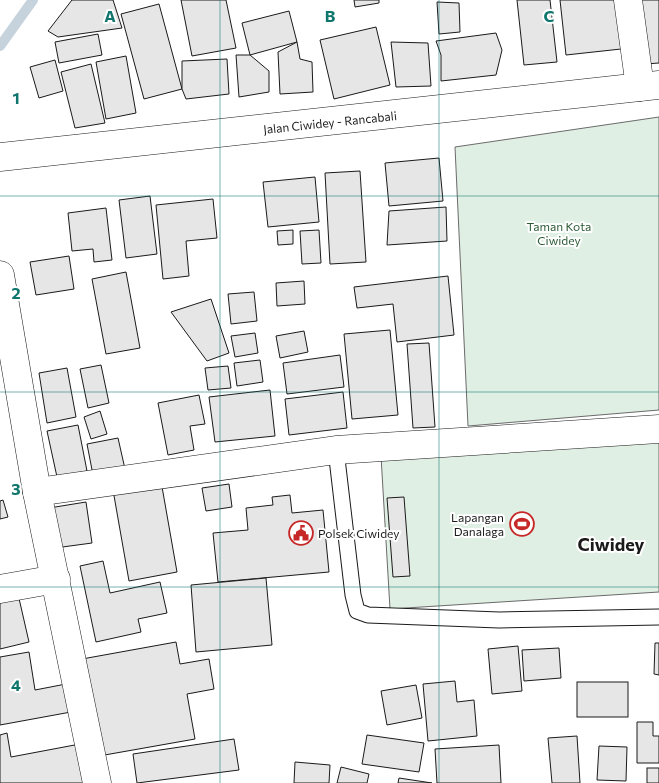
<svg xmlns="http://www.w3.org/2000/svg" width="659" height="783" viewBox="0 0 659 783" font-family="Commissioner,sans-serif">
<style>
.green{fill:#e0efe3;stroke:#6a6a6a}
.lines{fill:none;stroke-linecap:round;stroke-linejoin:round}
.stream{stroke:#c6d2dc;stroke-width:10}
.building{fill:#e6e6e6;stroke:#1a1a1a}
.service-casing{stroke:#1a1a1a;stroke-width:17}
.minor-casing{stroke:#1a1a1a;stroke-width:29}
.tertiary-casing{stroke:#1a1a1a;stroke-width:29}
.trunk-casing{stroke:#1a1a1a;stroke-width:29}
.service{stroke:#fff;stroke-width:15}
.minor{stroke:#fff;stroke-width:28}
.tertiary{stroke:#fff;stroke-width:28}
.trunk{stroke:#fff;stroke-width:28}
.grid{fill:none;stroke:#0f766e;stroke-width:1;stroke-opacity:0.55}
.labels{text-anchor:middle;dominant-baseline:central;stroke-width:4;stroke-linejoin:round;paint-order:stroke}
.street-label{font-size:12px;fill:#1a1a1a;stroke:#fff}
.park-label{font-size:12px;fill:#2b5a34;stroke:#fff}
.poi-label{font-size:12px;fill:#1a1a1a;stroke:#fff;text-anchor:end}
.district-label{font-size:18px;font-weight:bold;fill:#1a1a1a;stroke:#fff}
.grid-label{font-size:16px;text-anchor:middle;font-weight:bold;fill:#0f766e;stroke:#fff;stroke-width:4;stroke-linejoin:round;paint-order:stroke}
</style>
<rect width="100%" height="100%" fill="#fff"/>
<g class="green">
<path d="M659 117V410L468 426 455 147Z"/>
<path d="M659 439V592L390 609 381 456Z"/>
</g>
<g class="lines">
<path class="stream" d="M0 46 33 0"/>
</g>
<g class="building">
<path d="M72 0H113L122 28 58 37 48 31Z"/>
<path d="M181 0H226L236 48 192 56Z"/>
<path d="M354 0H379V3L355 7Z"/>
<path d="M517 0H550L557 62 524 65Z"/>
<path d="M560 0H616L621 49 566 55Z"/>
<path d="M639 0H659V63L645 64Z"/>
<path d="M437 2 459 3 460 32 439 34Z"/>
<path d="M159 4 182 89 144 99 121 14Z"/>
<path d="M289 11 297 42 250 55 242 23Z"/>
<path d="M376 27 390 85 334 99 320 40Z"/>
<path d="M496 33 502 50 496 75 441 81V55L436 41Z"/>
<path d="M98 34 102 55 59 63 55 42Z"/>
<path d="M297 42 300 59 312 62 313 92 280 94 278 52Z"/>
<path d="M391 42 428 43 431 86 396 87Z"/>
<path d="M236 55H250L269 71V92L239 97Z"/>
<path d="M126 56 136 113 106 119 96 62Z"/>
<path d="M227 59 229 94 186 99 182 89V61Z"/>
<path d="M55 60 63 91 39 98 30 67Z"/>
<path d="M91 64 105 123 75 128 61 72Z"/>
<path d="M439 158 443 201 389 206 385 163Z"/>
<path d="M360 171 366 262 330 264 325 173Z"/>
<path d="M315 177 319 222 268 227 263 182Z"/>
<path d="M150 196 157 254 126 258 119 200Z"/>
<path d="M213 199 217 238 186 241 189 276 163 279 156 205Z"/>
<path d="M446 207 447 241 387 245 389 211Z"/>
<path d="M106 208 112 260 94 262 93 249 72 251 68 213Z"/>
<path d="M293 230V244L278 245 277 231Z"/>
<path d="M319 230 321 263 302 264 300 231Z"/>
<path d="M69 256 74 289 36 295 30 262Z"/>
<path d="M126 272 140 348 106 354 92 279Z"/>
<path d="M448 276 454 335 397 342 393 304 357 308 354 287Z"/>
<path d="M304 281 305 304 277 306 276 283Z"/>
<path d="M254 292 257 321 231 324 228 294Z"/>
<path d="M211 299 229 353 207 361 171 312Z"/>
<path d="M390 330 398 415 352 419 344 334Z"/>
<path d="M304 331 308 352 280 358 276 336Z"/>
<path d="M255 333 258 353 235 357 231 336Z"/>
<path d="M429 343 435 427 413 428 407 344Z"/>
<path d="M340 355 344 387 287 394 283 363Z"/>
<path d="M260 360 263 382 237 386 234 363Z"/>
<path d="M101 365 109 403 88 408 80 369Z"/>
<path d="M228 366 231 388 208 390 205 368Z"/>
<path d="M67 368 76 417 47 423 39 373Z"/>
<path d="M270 390 275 436 215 442 209 397Z"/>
<path d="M343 392 347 428 289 435 285 399Z"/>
<path d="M199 395 205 424 190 426 194 450 168 455 158 403Z"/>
<path d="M100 411 107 434 91 439 84 417Z"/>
<path d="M78 425 87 471 57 477 47 431Z"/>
<path d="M118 438 125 469 93 475 87 444Z"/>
<path d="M161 481 177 572 129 581 113 490Z"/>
<path d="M229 484 232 507 206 511 202 488Z"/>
<path d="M290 495 292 513 323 510 329 572 218 582 213 533 248 530 246 508 273 505 272 497Z"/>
<path d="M404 497 410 576 393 577 387 498Z"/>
<path d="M3 500 8 517 0 519V501Z"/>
<path d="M86 502 92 543 55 548 49 508Z"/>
<path d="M103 561 110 593 160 582 167 613 138 619 141 632 96 642 80 566Z"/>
<path d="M266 578 272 645 196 652 191 585Z"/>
<path d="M18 594 29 642 0 649V598Z"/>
<path d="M176 642 180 664 209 659 214 689 187 694 195 739 99 756 82 659Z"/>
<path d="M655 643H659V675L654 674Z"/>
<path d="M518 646 522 691 492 694 488 649Z"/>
<path d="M559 648 561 678 524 681 522 650Z"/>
<path d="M29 652 35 690 66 684 71 712 0 725V657Z"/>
<path d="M455 681 457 702 474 700 477 736 428 741 423 684Z"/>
<rect x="577" y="682" width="51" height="35"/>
<path d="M416 685 422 718 387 725 381 691Z"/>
<path d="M637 722H653V736H659V763H637Z"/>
<path d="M7 733 11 757 80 744 86 783H0V735Z"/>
<path d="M367 735 424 743 419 772 362 764Z"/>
<path d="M577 736 580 783H552L548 738Z"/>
<path d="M234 739 239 770 137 783 133 754Z"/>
<path d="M499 745 501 783H437L435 749Z"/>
<path d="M599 746 627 747 626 781 597 780Z"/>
<path d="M295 762 330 765 329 783H294Z"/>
<path d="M341 767 369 774 367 783H337Z"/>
<rect x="647" y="768" width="12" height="15"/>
<path d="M399 778 432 783H398Z"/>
</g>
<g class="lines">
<g class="service-casing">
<path id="service" d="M336 450 353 595 357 611 368 615 499 620 659 617"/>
</g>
<g class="minor-casing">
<g id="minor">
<path d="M628 0 640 87"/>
<path d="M37 492 336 450 659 429"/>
<path d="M0 589 56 579"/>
</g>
</g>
<g class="tertiary-casing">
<path id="tertiary" d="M0 275 37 492 97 783"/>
</g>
<g class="trunk-casing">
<path id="trunk" d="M0 157 659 85"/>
</g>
<use href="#service" class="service"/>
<use href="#minor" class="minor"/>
<use href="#tertiary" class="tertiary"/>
<use href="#trunk" class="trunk"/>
</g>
<path class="grid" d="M220 0V783M439 0V783M0 196H659M0 392H659M0 587H659"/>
<defs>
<g id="stadium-ring" transform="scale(1.25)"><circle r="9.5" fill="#fff" stroke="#c62828" stroke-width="1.5"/><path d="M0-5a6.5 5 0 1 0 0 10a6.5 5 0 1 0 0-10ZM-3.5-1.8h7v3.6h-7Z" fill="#c62828"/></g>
<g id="civic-ring" transform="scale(1.25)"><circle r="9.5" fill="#fff" stroke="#c62828" stroke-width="1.5"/><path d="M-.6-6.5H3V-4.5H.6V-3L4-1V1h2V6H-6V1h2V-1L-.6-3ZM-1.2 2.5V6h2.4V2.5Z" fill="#c62828"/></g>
</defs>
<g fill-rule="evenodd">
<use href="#stadium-ring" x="522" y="524"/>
<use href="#civic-ring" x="301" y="533"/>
</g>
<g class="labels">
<g class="street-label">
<text transform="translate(330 122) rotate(-6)">Jalan Ciwidey - Rancabali</text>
</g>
<g class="park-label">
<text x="559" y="226">Taman Kota<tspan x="559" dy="14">Ciwidey</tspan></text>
</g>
<g class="poi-label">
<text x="504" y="517">Lapangan<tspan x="504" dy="14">Danalaga</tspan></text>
<text x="318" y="533" text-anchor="start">Polsek Ciwidey</text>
</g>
<g class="district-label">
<text x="611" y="544">Ciwidey</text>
</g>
</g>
<g class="grid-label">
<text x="110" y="22">A</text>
<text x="330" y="22">B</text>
<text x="549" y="22">C</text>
<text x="16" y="104">1</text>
<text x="16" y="299">2</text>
<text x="16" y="495">3</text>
<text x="16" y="691">4</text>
</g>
</svg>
